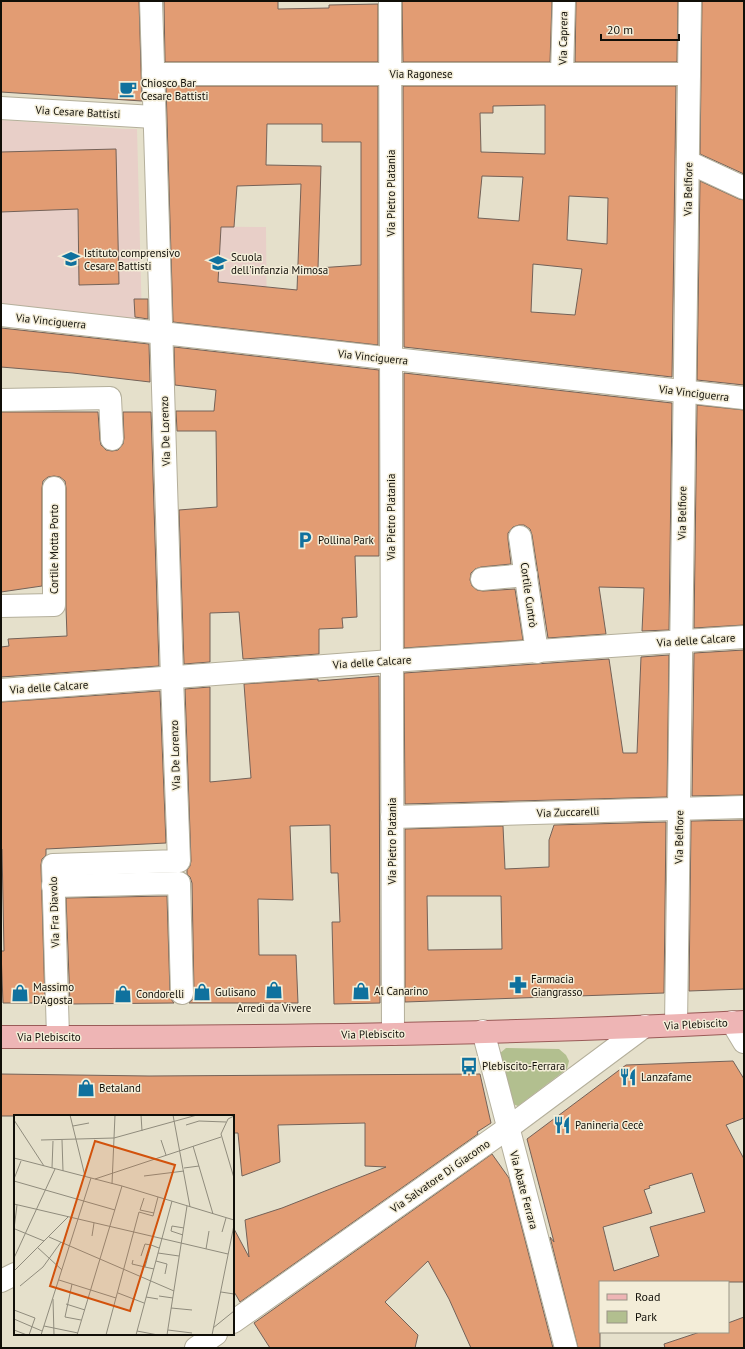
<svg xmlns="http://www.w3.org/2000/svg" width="745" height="1349" viewBox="0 0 745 1349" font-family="'PT Sans',sans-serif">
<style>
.education{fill:#e8cfc8}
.green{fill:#b2bf8f}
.building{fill:#e29c73;stroke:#746258;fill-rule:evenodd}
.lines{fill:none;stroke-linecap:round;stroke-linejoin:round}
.minor-casing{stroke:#b4af9b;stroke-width:24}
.major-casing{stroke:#9a5b58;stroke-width:24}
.minor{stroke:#fff;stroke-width:22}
.major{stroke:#eeb5b5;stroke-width:22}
.labels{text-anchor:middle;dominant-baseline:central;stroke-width:3;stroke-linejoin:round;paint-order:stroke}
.street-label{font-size:11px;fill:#110f08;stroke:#f3edd8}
.poi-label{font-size:11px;fill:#110f08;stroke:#f3edd8;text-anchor:start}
.inset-road{fill:none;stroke:#908c7d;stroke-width:1}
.view{fill:#d2520c;fill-opacity:0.15;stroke:#d2520c;stroke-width:2}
.inset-edge{fill:none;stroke:#110f08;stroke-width:2}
</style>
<rect width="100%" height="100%" fill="#e5e0cb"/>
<g class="education">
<path d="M1 120 125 129H137L142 321 1 304Z"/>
<path d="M168 226 266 227 267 334 170 322Z"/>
</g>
<path class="green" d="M506 1048 559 1049 566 1055 569 1061 567 1069 518 1106 510 1103 499 1054Z"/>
<g class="building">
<path d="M1 1H139L142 101 1 92Z"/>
<path d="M164 1H278V9L329 8V5L378 4V62H165Z"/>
<path d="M402 1H552L550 62H403Z"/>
<path d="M576 1H678L677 62H575Z"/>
<path d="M702 1H744V174L700 154Z"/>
<path d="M166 86H378V345L173 322ZM267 124H322V142H361V265L318 268 321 166 266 165ZM301 184 297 290 218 282 221 227H234L237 186Z"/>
<path d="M403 86H676L672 377 404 347ZM545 105V154L481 152 480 113H493V106ZM482 176 523 177 519 221 478 218ZM569 196 608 198 607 244 567 240ZM533 264 582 269 575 315 531 312Z"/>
<path d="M116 149 119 284 79 285 78 209 1 212V152Z"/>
<path d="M700 181 739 199 744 200V385L697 380Z"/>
<path d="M134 299H148V319L135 317Z"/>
<path d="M1 328 149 344 150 382 73 373 1 367Z"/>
<path d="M174 347 379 370V556H355L357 617 342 618 343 628 319 629V654L243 659 239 612 210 613V662L184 664 179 510 217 507 216 431H177L176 411H214L216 390 175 385Z"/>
<path d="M404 373 672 403 669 630 642 631 644 588 599 587 606 634 548 638 532 535 530 529 524 525H519L513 527 508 533V539L511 564 481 567 475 569 471 573 470 580 472 586 477 590 483 591 515 589 523 640 404 648Z"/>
<path d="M697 405 744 410V625L694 628Z"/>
<path d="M1 412H98L100 440 101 445 106 450 112 451 118 450 123 444 124 438 123 412H151L159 666 1 677V647L9 646 8 639 67 636 66 608V488L65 481 60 477 54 476 48 477 43 481 42 488V586L1 592Z"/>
<path d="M744 650V795L692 796 694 653Z"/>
<path d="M669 655 667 797 405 804 404 673 609 659 623 753H637L641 657Z"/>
<path d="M379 676 380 1003 334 1004 332 922H340L338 873H331L330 825 290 826 293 900 258 899 259 955H296L298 1003H189L193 999 194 993 192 883 190 877 187 874V870L190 866 191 861 185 689 210 687V782L251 778 244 684 318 679V681Z"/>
<path d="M160 691 166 843 46 849V855L42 859 41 865 45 1003H3L1 951H4L2 849H1V702Z"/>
<path d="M744 820V989L689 991 691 821Z"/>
<path d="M666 822 664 993 405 1002V829L503 826 505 869 549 867V840L554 825ZM427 896H501L502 949 428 950Z"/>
<path d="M167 896 170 993 171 999 174 1003 70 1004 66 898Z"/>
<path d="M733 1061 744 1079V1118L726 1125 744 1159V1282H600V1348H578L550 1237 554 1242 527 1139 626 1065ZM692 1173 705 1212 650 1227 659 1256 614 1271 603 1227 652 1213 644 1190 650 1188 649 1186Z"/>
<path d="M1 1074 149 1076 480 1074 491 1123 477 1132 478 1134 240 1302 233 1290V1227L249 1257 245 1220 282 1208 386 1167 365 1166V1123L278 1125 280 1162 242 1176 238 1133H233V1116H1Z"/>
<path d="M492 1154 509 1178 553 1348H471L449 1299 428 1261 385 1302 418 1335 415 1348H270L254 1323Z"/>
<path d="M744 1317V1348H665L664 1344 700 1332H728V1323Z"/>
</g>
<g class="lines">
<g class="minor-casing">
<g id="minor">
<path d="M390 1 393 1034"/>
<path d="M153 74H689"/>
<path d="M562 74 564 1"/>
<path d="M1 108 154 117"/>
<path d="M688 162 744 188"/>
<path d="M1 315 744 398"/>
<path d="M1 400 110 398 112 439"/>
<path d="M520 537 537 652"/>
<path d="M482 579 526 575"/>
<path d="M1 606 54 605V488"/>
<path d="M1 690 391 661 744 637"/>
<path d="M392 817 744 807"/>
<path d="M53 886 179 883 182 993"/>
<path d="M732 1022 744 1042"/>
<path d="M676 1025 690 1"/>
<path d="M483 1031 566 1348"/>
<path d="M58 1037 53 865 179 861 172 678 151 1"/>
<path d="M1 1281 15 1274"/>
<path d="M233 1322 508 1128 645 1026"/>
<path d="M196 1348 216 1334"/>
</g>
</g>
<g class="major-casing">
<path id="major" d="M1 1037C248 1037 497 1035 744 1022"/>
</g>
<use href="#minor" class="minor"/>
<use href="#major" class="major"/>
</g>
<defs>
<g id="cafe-bare" transform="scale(1.38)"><path d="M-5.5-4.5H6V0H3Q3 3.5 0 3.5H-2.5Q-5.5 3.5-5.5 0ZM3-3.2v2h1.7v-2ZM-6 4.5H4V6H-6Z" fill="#0f719e" stroke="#f3edd8" stroke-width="2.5" paint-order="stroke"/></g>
<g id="school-bare" transform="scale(1.38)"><path d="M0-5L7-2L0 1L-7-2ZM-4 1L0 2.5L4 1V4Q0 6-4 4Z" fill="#0f719e" stroke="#f3edd8" stroke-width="2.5" paint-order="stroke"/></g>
<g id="parking-bare" transform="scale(1.38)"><path d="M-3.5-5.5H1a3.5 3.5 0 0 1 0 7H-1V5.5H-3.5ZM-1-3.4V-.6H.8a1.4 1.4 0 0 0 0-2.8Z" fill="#0f719e" stroke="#f3edd8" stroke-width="2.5" paint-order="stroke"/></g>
<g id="pharmacy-bare" transform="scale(1.38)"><path d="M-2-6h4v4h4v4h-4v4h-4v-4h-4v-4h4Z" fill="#0f719e" stroke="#f3edd8" stroke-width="2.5" paint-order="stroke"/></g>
<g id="shop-bare" transform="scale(1.38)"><path d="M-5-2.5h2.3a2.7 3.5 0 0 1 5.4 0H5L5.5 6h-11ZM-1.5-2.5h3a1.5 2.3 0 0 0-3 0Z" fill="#0f719e" stroke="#f3edd8" stroke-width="2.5" paint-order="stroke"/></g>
<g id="bus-bare" transform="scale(1.38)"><path d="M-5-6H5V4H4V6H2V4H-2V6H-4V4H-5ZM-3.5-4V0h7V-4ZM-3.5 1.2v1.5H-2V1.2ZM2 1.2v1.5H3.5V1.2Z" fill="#0f719e" stroke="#f3edd8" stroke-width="2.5" paint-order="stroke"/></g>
<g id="restaurant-bare" transform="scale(1.38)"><path d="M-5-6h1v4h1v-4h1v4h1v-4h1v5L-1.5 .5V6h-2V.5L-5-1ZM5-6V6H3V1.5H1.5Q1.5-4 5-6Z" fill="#0f719e" stroke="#f3edd8" stroke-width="2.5" paint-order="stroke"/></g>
</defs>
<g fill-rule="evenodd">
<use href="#cafe-bare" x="128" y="89"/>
<use href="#school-bare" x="71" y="259"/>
<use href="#school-bare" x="218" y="263"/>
<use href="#parking-bare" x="305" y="540"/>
<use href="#pharmacy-bare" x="518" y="985"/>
<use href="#shop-bare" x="274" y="990"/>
<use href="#shop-bare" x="361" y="991"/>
<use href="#shop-bare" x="202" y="992"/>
<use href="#shop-bare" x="20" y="993"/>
<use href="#shop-bare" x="123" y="994"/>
<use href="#bus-bare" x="469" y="1066"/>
<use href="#restaurant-bare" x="628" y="1077"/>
<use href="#shop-bare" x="86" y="1088"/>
<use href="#restaurant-bare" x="562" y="1125"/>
</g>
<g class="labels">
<g class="street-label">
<text transform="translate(563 38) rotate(-89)">Via Caprera</text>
<text x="421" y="74">Via Ragonese</text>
<text transform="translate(78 112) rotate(3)">Via Cesare Battisti</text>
<text transform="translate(688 189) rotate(-89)">Via Belfiore</text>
<text transform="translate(391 193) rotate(-90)">Via Pietro Platania</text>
<text transform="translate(51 321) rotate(6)">Via Vinciguerra</text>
<text transform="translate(373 357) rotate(6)">Via Vinciguerra</text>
<text transform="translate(694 393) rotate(7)">Via Vinciguerra</text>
<text transform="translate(165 431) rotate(-92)">Via De Lorenzo</text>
<text transform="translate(682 513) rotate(-89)">Via Belfiore</text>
<text transform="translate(391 517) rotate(-90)">Via Pietro Platania</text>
<text transform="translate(54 549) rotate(-90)">Cortile Motta Porto</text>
<text transform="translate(529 595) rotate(82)">Cortile Cuntrò</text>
<text transform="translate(696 640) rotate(-4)">Via delle Calcare</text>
<text transform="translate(372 662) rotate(-4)">Via delle Calcare</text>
<text transform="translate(49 687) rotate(-4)">Via delle Calcare</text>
<text transform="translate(175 755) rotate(-92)">Via De Lorenzo</text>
<text transform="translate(568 812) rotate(-2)">Via Zuccarelli</text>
<text transform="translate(679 837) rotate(-89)">Via Belfiore</text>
<text transform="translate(392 841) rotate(-90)">Via Pietro Platania</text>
<text transform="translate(54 912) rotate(-92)">Via Fra Diavolo</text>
<text transform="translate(696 1024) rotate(-3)">Via Plebiscito</text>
<text transform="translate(373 1034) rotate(-1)">Via Plebiscito</text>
<text x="49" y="1037">Via Plebiscito</text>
<text transform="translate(440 1176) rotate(-35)">Via Salvatore Di Giacomo</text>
<text transform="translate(524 1190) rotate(75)">Via Abate Ferrara</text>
</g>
<g class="poi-label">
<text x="141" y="83">Chiosco Bar<tspan x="141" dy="13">Cesare Battisti</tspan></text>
<text x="84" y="253">Istituto comprensivo<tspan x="84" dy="13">Cesare Battisti</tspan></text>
<text x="231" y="257">Scuola<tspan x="231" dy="13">dell'infanzia Mimosa</tspan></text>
<text x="318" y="540">Pollina Park</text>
<text x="531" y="979">Farmacia<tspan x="531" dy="13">Giangrasso</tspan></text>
<text x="33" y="987">Massimo<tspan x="33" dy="13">D'Agosta</tspan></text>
<text x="374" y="991">Al Canarino</text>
<text x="215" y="992">Gulisano</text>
<text x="136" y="994">Condorelli</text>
<text x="274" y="1008" text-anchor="middle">Arredi da Vivere</text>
<text x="482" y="1066">Plebiscito-Ferrara</text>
<text x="641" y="1077">Lanzafame</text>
<text x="99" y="1088">Betaland</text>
<text x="575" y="1125">Panineria Cecè</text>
</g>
</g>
<g transform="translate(14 1115)">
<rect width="220" height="220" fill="#e5e0cb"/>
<path class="inset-road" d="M56 0 71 61M127 0 128 16M159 0 176 92M220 1 214 4 207 19 220 63M0 5 30 51M172 10 185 6 212 7M59 11 75 8M27 25 100 23 183 0M48 25 49 56M147 25 152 40M179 31 199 99M0 43 108 71 220 105M38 53 39 26M170 53 185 51M130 61 170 56M0 64 7 46M81 64 207 22M0 66 101 95M98 69 101 0M130 83 126 95 140 98M0 89 214 139M0 114 3 90M1 114 30 126M208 117 212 103M169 120 157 116 158 111 170 113M78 121 80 108M35 122 160 176M23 132 48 155M192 134 195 116M144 138 165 141M127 141 131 129 137 130M0 143 41 54M119 145 118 149 131 152M142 146 153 149 151 159M140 154 131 152 137 130 145 133M0 156 54 102M45 165 102 183M58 169 51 202 67 205M6 171 29 152 47 127M207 177 220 179M104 178 130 188M145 181 159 183M132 182 144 184M39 184 40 220M52 189 71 195M157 193 178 195M0 195 21 203 15 220M0 204 28 216M30 211 64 218M199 213 220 196M0 215 13 220M154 215 178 218M123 216 144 220M27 220 77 63M63 220 108 71M92 220 125 97 139 101 144 82M122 220 158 86M153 220 173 91M198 220 220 110"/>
<path class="view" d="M81 26 161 50 116 196 36 171Z"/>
<rect width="220" height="220" class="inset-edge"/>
</g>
<rect width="745" height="1349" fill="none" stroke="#110f08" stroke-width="4"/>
<rect x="599" y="1281" width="130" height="52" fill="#f3edd8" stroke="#999485"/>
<rect x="607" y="1294" width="20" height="6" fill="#eeb5b5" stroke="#999485"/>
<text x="635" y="1301" font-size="12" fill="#110f08">Road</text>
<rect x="607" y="1311" width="20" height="12" fill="#b2bf8f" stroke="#999485"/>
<text x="635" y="1321" font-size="12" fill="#110f08">Park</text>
<path d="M601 34v6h78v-6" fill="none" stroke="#110f08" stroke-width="2"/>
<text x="607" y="34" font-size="12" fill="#110f08" stroke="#f3edd8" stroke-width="3" paint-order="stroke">20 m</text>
</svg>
